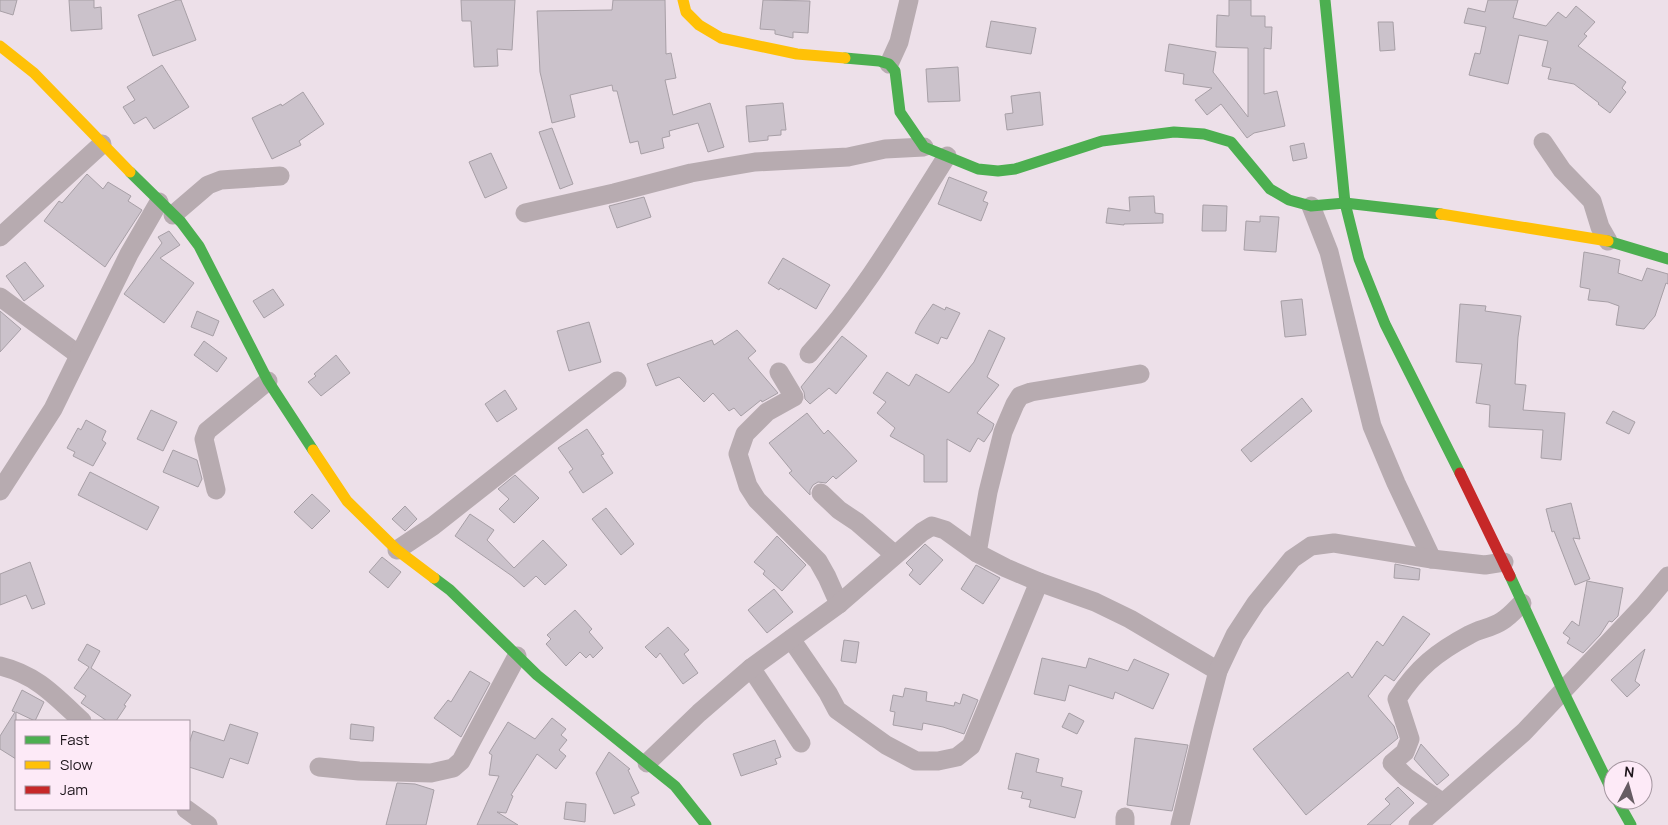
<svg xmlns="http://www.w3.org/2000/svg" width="1668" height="825" viewBox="0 0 1668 825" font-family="Manrope,sans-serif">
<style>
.building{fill:#cbc2cb;stroke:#a79fa6}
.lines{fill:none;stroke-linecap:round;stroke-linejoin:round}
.street{stroke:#b7abb0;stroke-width:19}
.fast{stroke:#4caf50;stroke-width:11}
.slow{stroke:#ffc107;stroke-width:11}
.jam{stroke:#c62828;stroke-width:11}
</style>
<rect width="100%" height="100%" fill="#ede0e9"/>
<g class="building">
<path d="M0 0H17L13 15 0 11Z"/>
<path d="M69 0H94V8L101 7 102 29 71 31Z"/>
<path d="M177 0H181L196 40 153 56 138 15Z"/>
<path d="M461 0H515L512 50 497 49 498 66 474 67 471 21H462Z"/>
<path d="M613 0H665L666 54 671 53 676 78 665 80 673 115 710 103 724 147 708 152 698 123 669 131 670 136 662 138 664 148 641 154 638 141 630 143 617 91H613L612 85 570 95 575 117 552 123 540 72 537 11 612 10Z"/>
<path d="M763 0 810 1 808 33 793 32V38L775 34V30L760 29Z"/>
<path d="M1229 0H1251V16H1265V27H1272L1271 49 1264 48V94L1277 91 1285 126 1254 133 1247 138 1221 104 1207 115 1195 100 1212 88 1183 84 1184 74 1165 71 1169 44 1216 52 1213 72 1248 117V48L1216 47 1217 15 1229 16Z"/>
<path d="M1488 0H1518L1513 18 1546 26 1558 12 1566 18 1576 6 1595 22 1584 34 1587 36 1578 46 1626 82 1622 88 1626 92 1610 113 1598 104 1599 103 1574 84 1548 79 1551 68 1542 66 1548 41 1519 35 1508 84 1469 75 1475 53 1480 54 1486 27 1464 23 1468 8 1485 12Z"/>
<path d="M991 21 1036 28 1031 54 986 47Z"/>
<path d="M1378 22H1393L1395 50 1380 51Z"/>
<path d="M162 65 189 107 154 129 146 117 134 124 123 107 135 100 127 87Z"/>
<path d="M958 67 960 101 928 102 926 69Z"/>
<path d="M303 92 324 124 299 141 301 145 272 159 252 118 281 104 282 106Z"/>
<path d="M1040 92 1043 125 1007 130 1005 114 1013 113 1011 96Z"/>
<path d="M783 103 786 130H781V135L768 136V140L749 142 746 106Z"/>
<path d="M552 128 573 184 560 189 539 132Z"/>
<path d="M1304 143 1307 158 1293 161 1290 146Z"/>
<path d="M491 153 507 188 485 198 469 162Z"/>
<path d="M87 174 103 189 108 182 131 196 128 201 142 210 105 267 44 221 59 201 62 203Z"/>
<path d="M949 177 987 192 983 201 988 203 981 221 938 204Z"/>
<path d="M1154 196 1155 213 1163 214V223L1124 224V225L1106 223 1108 208 1130 211 1129 197Z"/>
<path d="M644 197 651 217 617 228 609 206Z"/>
<path d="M1203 205 1227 206 1226 231H1202Z"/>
<path d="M1260 216 1279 217 1276 252 1244 250 1246 221 1260 222Z"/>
<path d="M169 231 180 245 160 258 194 283 164 323 124 294 162 243 158 237Z"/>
<path d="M1584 252 1605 256 1620 260 1618 273 1642 281 1647 268 1668 274V284L1666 283 1655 316 1644 329 1616 325 1619 306 1608 302 1588 300 1590 289 1580 287Z"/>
<path d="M783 258 830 285 816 309 780 288 779 290 768 283Z"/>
<path d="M25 262 44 286 24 301 6 276Z"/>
<path d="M273 289 284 305 264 318 253 301Z"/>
<path d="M1302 299 1306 335 1285 337 1281 301Z"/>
<path d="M933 304 945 310 946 307 960 313 947 339 941 337 938 344 915 333 920 323Z"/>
<path d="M1460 304 1486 306 1485 311 1521 316 1518 337 1515 384 1526 385 1523 410 1565 413 1561 460 1541 458 1543 430 1489 427 1490 405 1476 403 1482 364 1456 362Z"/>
<path d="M0 311 21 329 0 352Z"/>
<path d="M197 311 219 321 213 336 191 327Z"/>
<path d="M589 322 601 362 569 371 557 331Z"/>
<path d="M737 330 756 351 748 358 778 393 762 402 761 400 741 416 734 408 729 411 713 393 704 402 679 377 656 386 647 364 712 340 714 345Z"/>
<path d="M989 330 1005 338 987 377 999 385 977 413 994 424 992 430 984 442 978 438 970 452 947 439V482H924V455L890 436 895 428 877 413 886 402 873 393 887 372 909 386 916 374 949 393 974 362Z"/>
<path d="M842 336 867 356 836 394 829 388 810 404 805 399 804 392 801 387Z"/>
<path d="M204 341 227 358 217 372 194 355Z"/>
<path d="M336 355 350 373 321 396 308 382 316 376 314 374Z"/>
<path d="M505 390 517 409 497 422 485 404Z"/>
<path d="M1302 398 1312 411 1251 462 1241 450Z"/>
<path d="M151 410 177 422 163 451 137 439Z"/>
<path d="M1613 411 1635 422 1629 434 1606 423Z"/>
<path d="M807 413 824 434 828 430 857 461 836 479 833 476 826 483 818 482 813 485 810 490V495L789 473 792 471 769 443Z"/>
<path d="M86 420 106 431 102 440 106 443 93 466 73 456 75 452 67 448 78 428 81 430Z"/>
<path d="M587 429 604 454 601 455 613 473 583 493 569 472 573 469 558 448Z"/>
<path d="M173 450 197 460 202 479 198 487 163 472Z"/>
<path d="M90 472 159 507 147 530 78 495Z"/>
<path d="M515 475 539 498 514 523 499 509 509 499 498 489Z"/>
<path d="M312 494 330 511 312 529 294 512Z"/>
<path d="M1571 503 1580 539 1573 538 1590 579 1575 585 1554 531 1552 532 1546 509Z"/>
<path d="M405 506 417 519 405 531 392 519Z"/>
<path d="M606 508 634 544 621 555 592 519Z"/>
<path d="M470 514 494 530 487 540 514 568 543 540 567 565 545 585 536 576 524 587 512 576 455 536Z"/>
<path d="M777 536 806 565 782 591 763 574 765 571 754 562Z"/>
<path d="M925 544 943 560 920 585 909 575 913 570 906 563Z"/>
<path d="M382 557 401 572 388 588 369 572Z"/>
<path d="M30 562 45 604 32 609 26 595 0 605V574Z"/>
<path d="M1395 564 1420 569 1419 580 1394 578Z"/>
<path d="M976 565 1000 578 983 604 961 589Z"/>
<path d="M1587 581 1623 588 1618 616 1612 622 1609 621 1600 635 1583 653 1567 643 1570 638 1563 633 1572 621 1579 626Z"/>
<path d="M774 589 793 612 767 633 748 610Z"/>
<path d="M575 610 592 629 589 632 603 648 593 658 590 654 586 658 580 652 566 666 546 644 551 639 547 635Z"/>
<path d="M1403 616 1430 634 1394 681 1385 675 1368 696 1394 726 1398 738 1306 815 1253 749 1348 672 1352 678 1377 641 1383 646Z"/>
<path d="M668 627 689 650 684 654 698 673 683 684 660 653 656 658 645 647Z"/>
<path d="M844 640 859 642 856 663 841 661Z"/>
<path d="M87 644 100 651 91 668 131 695 124 705 126 706 116 721H107L81 703 86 696 74 688 89 667 78 660Z"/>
<path d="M1645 649 1635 681 1640 685 1627 697 1611 680Z"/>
<path d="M1042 658 1086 668 1089 658 1128 671 1134 659 1169 674 1153 709 1115 692 1113 699 1069 685 1065 701 1034 694Z"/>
<path d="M470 671 490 683 461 737 434 718 448 700 451 702Z"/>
<path d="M905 688 927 692 926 701 954 706 955 702 960 704 963 694 978 700 964 734 943 727 923 723 922 730 893 725 895 712 890 711 893 695 903 697Z"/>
<path d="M22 690 44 702 35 721 16 712V759L0 749V736L15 712 12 711Z"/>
<path d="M1069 713 1084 721 1077 734 1062 727Z"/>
<path d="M552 718 566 729 561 735 567 740 559 750 566 756 556 769 537 754 511 795 513 796 506 813 497 812 518 825H477L499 776 489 775 492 755 489 753 508 722 535 739Z"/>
<path d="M230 724 258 733 248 764 230 758 223 778 189 767V744L193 731 224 741Z"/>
<path d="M351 724 374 727 373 741 350 739Z"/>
<path d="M1135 738 1188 745 1172 811 1127 805Z"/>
<path d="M775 740 781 757 775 759 777 764 741 776 733 754Z"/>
<path d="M1421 744 1449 775 1437 785 1414 759Z"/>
<path d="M609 752 630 769 628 770 639 793 631 797 635 805 614 814 596 773Z"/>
<path d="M1016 753 1039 759 1036 772 1063 778 1061 786 1082 791 1075 818 1029 807 1031 800 1021 798 1023 792 1008 789Z"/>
<path d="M397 783 415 784 434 790 426 825H386Z"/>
<path d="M1398 787 1414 803 1390 825H1367L1390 804 1385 799Z"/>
<path d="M566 802 586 804 585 822 564 819Z"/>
</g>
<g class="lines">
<g class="street">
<path d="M889 64 899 42 909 0"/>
<path d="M1543 142 1562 170 1592 201 1600 227 1608 241"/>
<path d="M1311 206 1329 252 1372 426 1396 483 1432 559"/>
<path d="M525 213 614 193 691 173 755 162 848 157 885 149 924 147"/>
<path d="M173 215 208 185 221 180 280 176"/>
<path d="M0 237 102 144"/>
<path d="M0 297 79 355"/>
<path d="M809 354C863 295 904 224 947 156"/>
<path d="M779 372 794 397 767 412 745 434 738 454 748 486 757 500 818 561 827 577 839 604"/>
<path d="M216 490 204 439 207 431 268 381"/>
<path d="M0 491 53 409 129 254 159 202"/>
<path d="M821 493 839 510 857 522 895 555"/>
<path d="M397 550 433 526 617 381"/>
<path d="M977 553 988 492 1003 432 1015 404 1020 396 1031 392 1140 374"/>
<path d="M791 639 828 693 837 710 886 745 916 761H938L957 757 971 746 1039 582"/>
<path d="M0 666C37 675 55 696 82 721"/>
<path d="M751 668 801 743"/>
<path d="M647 763 699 713 751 668 839 604 922 532 932 526 945 530 977 553 1006 568 1039 582 1095 602 1130 619 1218 671"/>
<path d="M319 767 359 771 431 773 453 768 461 761 517 656"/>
<path d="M1443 803 1406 777 1392 763 1405 752 1410 739 1397 699C1417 668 1437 652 1469 635 1479 629 1492 628 1502 621 1509 617 1516 609 1522 603"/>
<path d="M186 809 208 825"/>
<path d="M1125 817V825"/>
<path d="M1180 825 1203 729 1218 671 1235 635 1256 603 1292 559 1311 546 1334 543 1432 559 1485 565 1504 562"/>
<path d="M1418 825 1524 732 1643 606 1668 576"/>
</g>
<g class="fast">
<path d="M1325 0 1345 203 1359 259 1385 324 1460 473"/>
<path d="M845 58 879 61 889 64 895 71 900 112 924 147 978 169 998 171 1015 169 1102 141 1174 132 1204 134 1231 142 1270 189 1289 200 1311 206 1345 203 1441 214"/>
<path d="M130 172 181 222 199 246 268 381 313 450"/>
<path d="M1608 241 1668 259"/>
<path d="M1510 576 1563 691 1613 793"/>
<path d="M434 578 450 590 537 675 675 786 706 825"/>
<path d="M1617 800 1631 825"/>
</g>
<g class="slow">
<path d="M683 0 686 12 699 25 721 38 797 54 845 58"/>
<path d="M0 46 34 73 130 172"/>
<path d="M1441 214 1608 241"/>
<path d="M313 450 347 501 397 550 434 578"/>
</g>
<path class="jam" d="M1460 473 1510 576"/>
</g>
<rect x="15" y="720" width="175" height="90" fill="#fdeaf7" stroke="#a3959f"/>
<rect x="25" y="736" width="25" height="8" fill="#4caf50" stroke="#a3959f"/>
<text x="60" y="745" font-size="15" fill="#1d151b">Fast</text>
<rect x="25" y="761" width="25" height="8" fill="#ffc107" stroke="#a3959f"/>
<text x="60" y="770" font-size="15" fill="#1d151b">Slow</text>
<rect x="25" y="786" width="25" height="8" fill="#c62828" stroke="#a3959f"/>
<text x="60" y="795" font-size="15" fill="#1d151b">Jam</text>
<g transform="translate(1628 785) rotate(6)"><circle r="24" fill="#fdeaf7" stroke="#a3959f"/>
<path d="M0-4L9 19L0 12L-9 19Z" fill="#665c63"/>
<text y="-8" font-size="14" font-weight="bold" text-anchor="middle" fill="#1d151b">N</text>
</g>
</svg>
